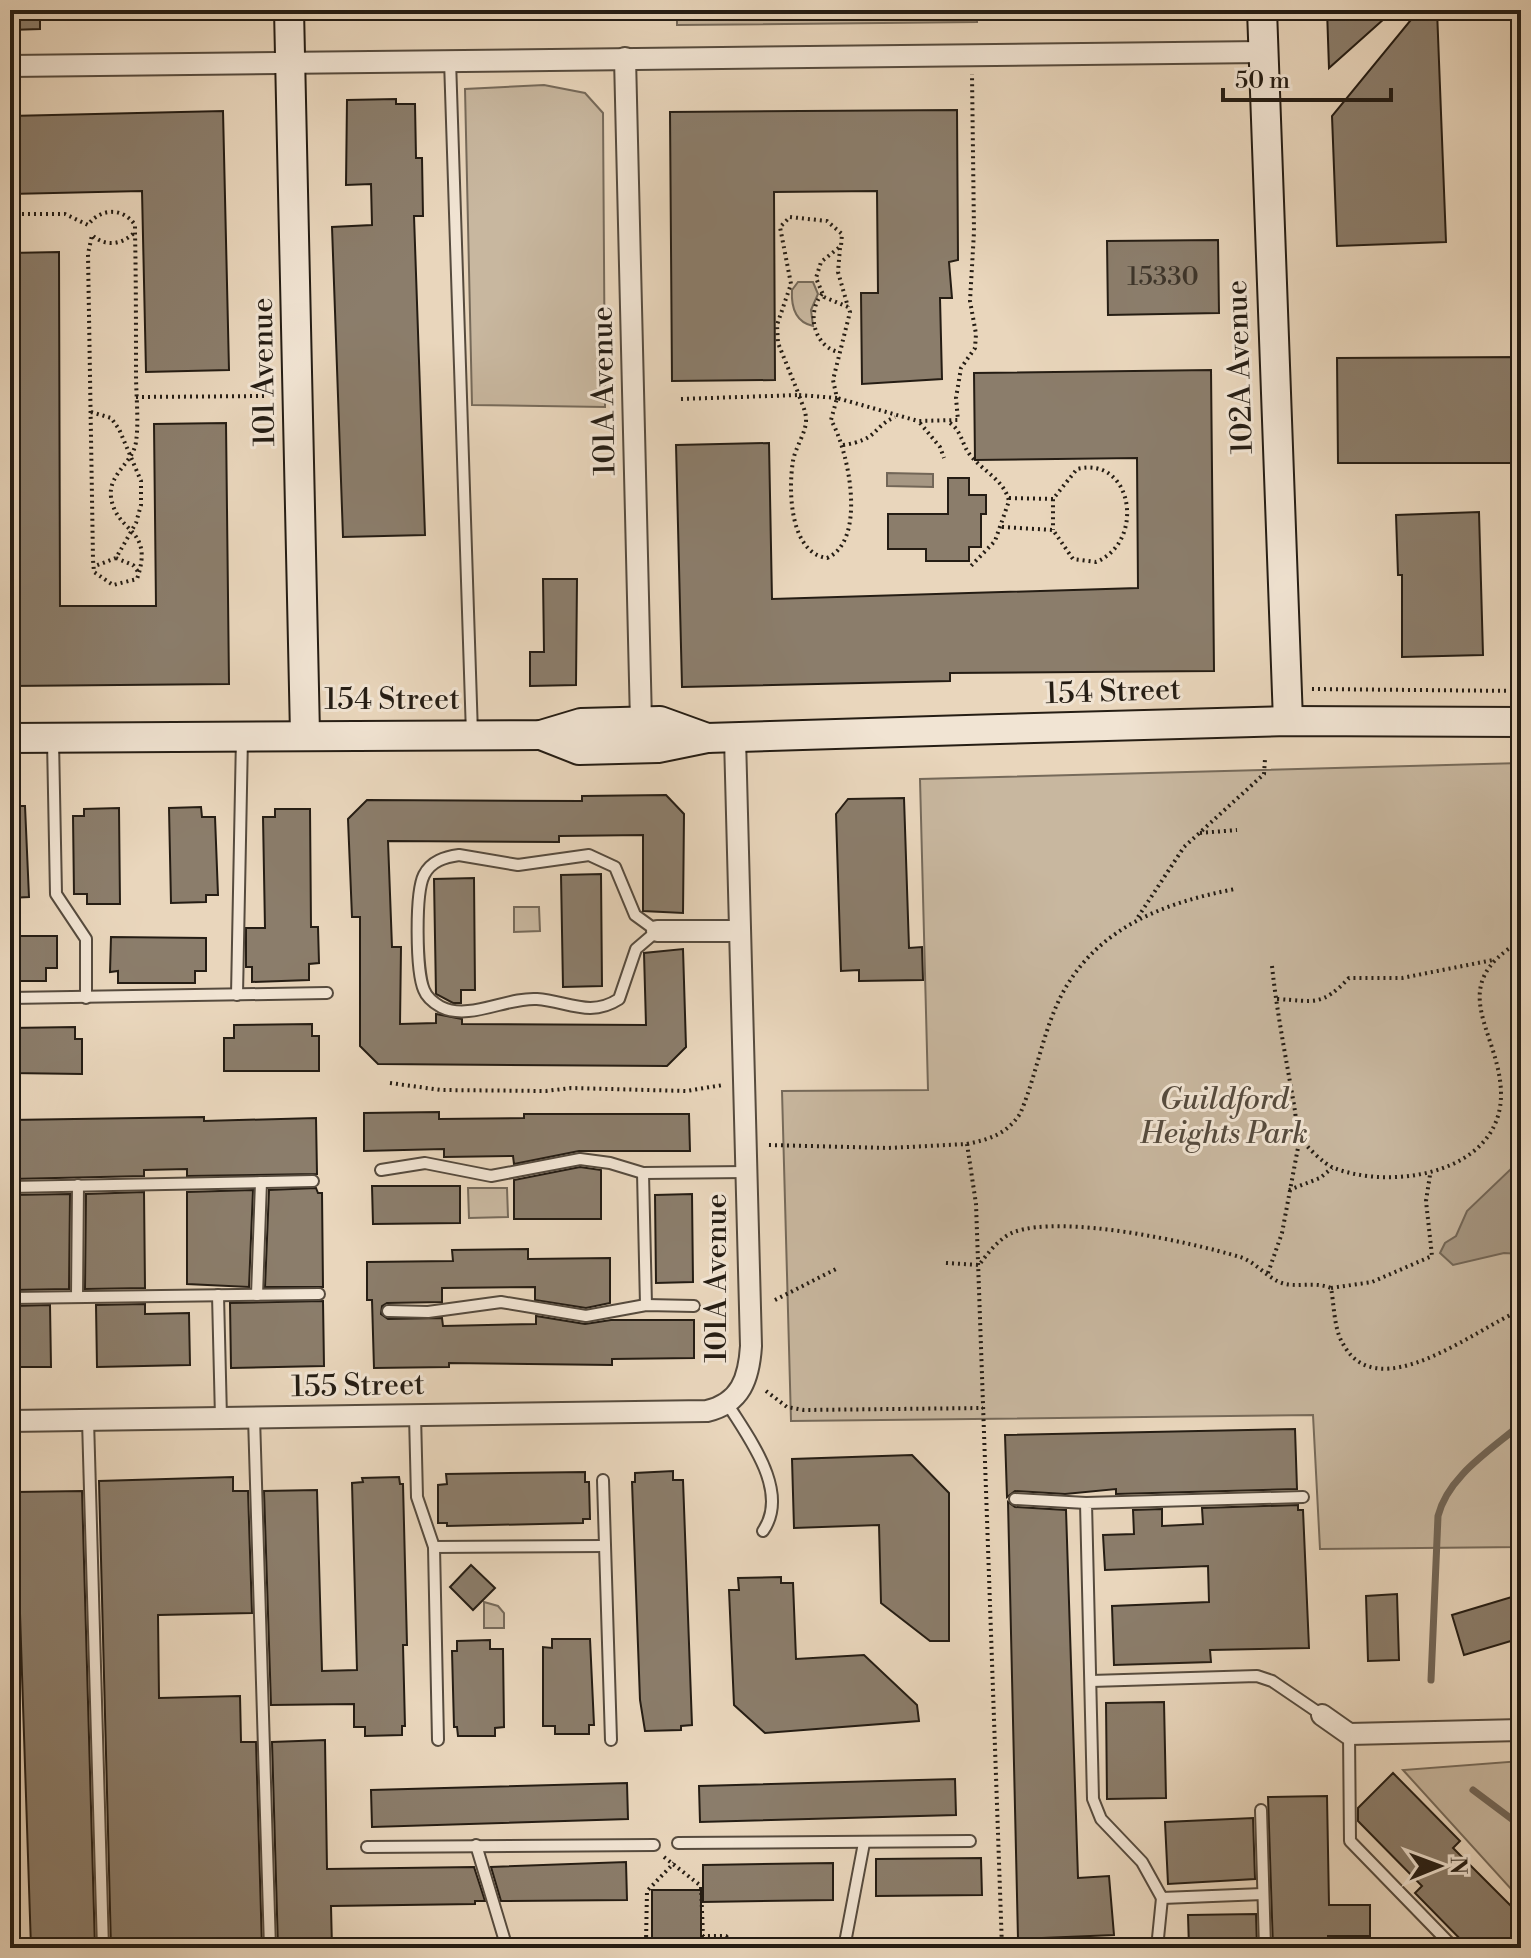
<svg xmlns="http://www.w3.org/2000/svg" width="1531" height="1958" viewBox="0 0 1531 1958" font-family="'Libre Bodoni',serif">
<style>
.green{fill:#c8b79f;stroke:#766a5a;stroke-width:2}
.water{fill:#a69783;stroke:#726657;stroke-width:2}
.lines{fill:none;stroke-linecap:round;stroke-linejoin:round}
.stream{stroke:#726657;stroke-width:7}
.building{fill:#8b7d6b;stroke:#251d14;stroke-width:2}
.lane-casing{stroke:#564b3e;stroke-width:14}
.street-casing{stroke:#564b3e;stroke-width:24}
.secondary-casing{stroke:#251d14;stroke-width:32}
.path{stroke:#251d14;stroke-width:4;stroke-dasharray:2 4;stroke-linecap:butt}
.lane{stroke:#f1e4d3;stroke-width:10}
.street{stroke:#f1e4d3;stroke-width:20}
.secondary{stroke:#f1e4d3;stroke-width:28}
.labels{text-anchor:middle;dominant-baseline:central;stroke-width:6;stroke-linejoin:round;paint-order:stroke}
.number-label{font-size:26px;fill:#3e352a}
.street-label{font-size:30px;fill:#251d14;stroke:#f1e4d3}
.park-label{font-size:30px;font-style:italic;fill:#564b3e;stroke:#f1e4d3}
</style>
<rect width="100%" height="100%" fill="#e9d6bc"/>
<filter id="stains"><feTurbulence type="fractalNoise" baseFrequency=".0025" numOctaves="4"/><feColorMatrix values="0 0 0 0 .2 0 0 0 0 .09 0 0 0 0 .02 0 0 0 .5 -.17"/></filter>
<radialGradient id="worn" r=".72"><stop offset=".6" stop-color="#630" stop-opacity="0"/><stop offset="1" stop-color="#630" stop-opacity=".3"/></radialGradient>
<g class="green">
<path d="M677 10H977V22L677 25Z"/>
<path d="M544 85 585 93 603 113 605 407 472 405 465 89Z"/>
<path d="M798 282H813L818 294 811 310 813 326C795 322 791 307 792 290Z"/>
<path d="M1521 763V1547L1320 1549 1313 1415 791 1421 782 1091 928 1090 920 779Z"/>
<path d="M514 907H539L540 931 514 932Z"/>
<path d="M468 1188H507L508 1217 469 1218Z"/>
<path d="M484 1602 498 1606 504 1613V1628H484Z"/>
<path d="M1521 1761V1900L1403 1770Z"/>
</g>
<g class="water">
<path d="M887 473 933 474V487L887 486Z"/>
<path d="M1521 1145V1254L1504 1253 1453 1265 1440 1253 1445 1243 1456 1236 1467 1211 1512 1168Z"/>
</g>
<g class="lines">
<g class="stream">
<path d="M1431 1680 1438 1516C1448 1476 1491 1450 1521 1424"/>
<path d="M1473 1790 1521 1826"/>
</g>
</g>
<g class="building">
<path d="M10 10H40V29L10 30Z"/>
<path d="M1327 10H1394L1329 68Z"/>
<path d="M1419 10H1437L1446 242 1337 246 1332 116Z"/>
<path d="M396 99V104H415L416 158H422L423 216H414L425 535 343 537 332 227 372 225 371 184 346 185 347 100Z"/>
<path d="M957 110 958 260 949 262 952 298H940L942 379 862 384 861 293H878L877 191 774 192 775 380 672 381 670 112Z"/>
<path d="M223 111 229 370 146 372 142 191 10 194V116Z"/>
<path d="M1218 240 1219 313 1108 315 1107 241Z"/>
<path d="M59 252 60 606H156L154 424 226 423 229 684 10 686V253Z"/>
<path d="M1521 357V463H1338L1337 358Z"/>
<path d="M1211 370 1214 671 950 673V681L682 687 676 445 769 443 772 599 1138 588 1137 458 975 460 974 373Z"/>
<path d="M948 478H969V495H986V514H981V547H969V561H926V549H888V514H948Z"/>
<path d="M1479 512 1483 655 1402 657V575H1398L1396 515Z"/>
<path d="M543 579H577L576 685 530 686V652H544Z"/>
<path d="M666 795 684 814 683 913 643 911V835L559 836V842L388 841 392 947H401L400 1024 436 1023V1014L462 1019V1024L646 1025 644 953 683 949 686 1047 667 1066 378 1064 360 1046V917H352L348 819 367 800 582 801V796Z"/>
<path d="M904 798 909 948 922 947 923 980 859 981V970L841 971 836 814 848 799Z"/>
<path d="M10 806H25L29 897 10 898Z"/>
<path d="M201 807 202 817H215L218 895H206V902L171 903 169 808Z"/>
<path d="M119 808 120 904H87V894H74L73 816H84V809Z"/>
<path d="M275 809H310L311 927H318L319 963 309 964V980L252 982V967H246V928H265L263 817H275Z"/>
<path d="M601 874 602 986 563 987 561 875Z"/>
<path d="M474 878 475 990H461V1003H453L436 994 434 879Z"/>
<path d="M10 936H57V968H46V981H18V968H10Z"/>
<path d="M111 937 206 938V971H195V983H118V971L110 972Z"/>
<path d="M312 1024V1036H319V1071H224V1038H234V1025Z"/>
<path d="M75 1027V1039H82V1074L10 1073V1028Z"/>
<path d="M439 1112V1119L524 1118V1114H689L690 1151H579L514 1164 513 1156 444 1157V1149L364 1151V1113Z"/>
<path d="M204 1117V1121L316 1118 317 1174 187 1176V1169L144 1170V1176L12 1179 10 1120Z"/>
<path d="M580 1167 601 1170V1219H514V1180Z"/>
<path d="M372 1186H460V1223L373 1224Z"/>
<path d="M316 1188 318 1193H322L323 1287H265L269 1190Z"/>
<path d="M253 1190 249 1287 187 1284V1192Z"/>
<path d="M144 1192 145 1288 85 1289 86 1194Z"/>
<path d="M70 1194 69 1289 12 1290V1195Z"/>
<path d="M692 1194 693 1282 656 1283 655 1195Z"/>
<path d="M528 1249V1259L610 1258V1303L586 1308 535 1300V1287L442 1288V1302L387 1303 382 1306 381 1314 388 1319 442 1318 443 1326 536 1324V1316L585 1324 611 1320H694V1358L612 1359V1365L449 1363V1367L374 1368 372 1300H367V1262L453 1261 452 1250Z"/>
<path d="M323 1301 324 1366 231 1368 230 1303Z"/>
<path d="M145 1304V1314L189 1313 190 1365 97 1367 96 1305Z"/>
<path d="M50 1305 51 1367H10L13 1306Z"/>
<path d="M1295 1429 1297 1489 1116 1494V1489L1065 1494 1015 1491 1007 1497 1005 1435Z"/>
<path d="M912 1455 949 1493V1641H930L881 1603 879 1525 794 1528 792 1459Z"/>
<path d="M673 1471V1480H683L692 1725 681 1726V1730L645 1731 640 1700 632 1482H635V1473Z"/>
<path d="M585 1472V1482H589L590 1519H583V1523L447 1526V1523H438V1485L447 1484 446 1474Z"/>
<path d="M233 1477V1491H248L252 1613 158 1615 159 1698 240 1696 241 1742H256L262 1948H111L99 1481Z"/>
<path d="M399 1477 400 1484H403L407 1645H403L405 1726H402V1735L365 1736V1727H354V1704L271 1705 264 1491 317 1490 322 1671 357 1670 352 1483 363 1482 362 1478Z"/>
<path d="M82 1491 95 1948H31L16 1492Z"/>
<path d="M1008 1502 1015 1507 1066 1510 1078 1878 1109 1876 1114 1935 1018 1939Z"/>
<path d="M1298 1505V1510H1303L1309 1648 1210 1650 1211 1662 1114 1665 1112 1606 1209 1602 1208 1566 1105 1570 1103 1535 1134 1534 1133 1510 1162 1509V1526L1203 1524 1202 1508Z"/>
<path d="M471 1565 495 1588 473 1610 450 1587Z"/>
<path d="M781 1577V1583H793L796 1659 864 1655 917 1705 919 1721 765 1733 734 1705 729 1590H739L738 1578Z"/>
<path d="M1397 1594 1399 1660 1368 1661 1366 1596Z"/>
<path d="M1515 1596 1521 1616V1638L1464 1655 1452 1615Z"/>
<path d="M552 1639H590L594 1725H589V1734H555V1726H543V1647L552 1648Z"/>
<path d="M490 1640V1649H503L504 1727 495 1728V1736H458L457 1727H454L452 1651H457V1641Z"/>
<path d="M1164 1702 1166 1798 1107 1799 1106 1703Z"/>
<path d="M325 1740 327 1869 474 1867 485 1901H475V1904L331 1906 332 1948H278L272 1742Z"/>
<path d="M1393 1773 1460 1841 1453 1848 1521 1916V1948H1469L1415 1893 1422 1886 1358 1821V1808Z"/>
<path d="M955 1779 956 1815 700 1822 699 1786Z"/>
<path d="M627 1783 628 1819 372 1827 371 1790Z"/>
<path d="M1327 1796 1329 1905H1370V1936H1328V1948H1273L1268 1797Z"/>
<path d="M1253 1818 1255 1879 1168 1884 1165 1822Z"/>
<path d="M981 1858 982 1895 876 1896V1859Z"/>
<path d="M626 1862 627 1900 501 1901 491 1867Z"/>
<path d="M833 1863V1900L703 1902V1865Z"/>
<rect x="652" y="1890" width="49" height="49"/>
<path d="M1256 1914 1257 1948H1189L1188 1915Z"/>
</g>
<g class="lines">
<g class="lane-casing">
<g id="lane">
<path d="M450 60 472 734"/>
<path d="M53 741 56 894 86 939V998"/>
<path d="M459 855 518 865 589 855 615 867 635 915 657 931 636 949 619 999C590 1018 567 1001 537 999 507 997 469 1021 441 1007 434 1003 427 998 424 990 416 972 415 893 424 875 431 861 445 857 459 855Z"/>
<path d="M237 995 242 737"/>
<path d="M10 998 327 993"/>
<path d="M381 1170 425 1163 491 1176 580 1159 610 1163 643 1173 747 1172"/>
<path d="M643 1173 646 1305"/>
<path d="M10 1187 313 1181"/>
<path d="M218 1295 221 1418"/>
<path d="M257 1295 261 1182"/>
<path d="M77 1297 78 1185"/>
<path d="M10 1298 319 1294"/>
<path d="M388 1311 428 1312 501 1302 586 1316 646 1305 694 1306"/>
<path d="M727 1403C747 1436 791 1491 763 1531"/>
<path d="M415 1415 417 1497 434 1547 438 1740"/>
<path d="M254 1417 270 1948"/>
<path d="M88 1420 103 1948"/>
<path d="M603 1480 611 1740"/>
<path d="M1015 1499 1086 1503"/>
<path d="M434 1547 604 1546"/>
<path d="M1091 1681 1257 1676 1272 1681 1322 1715"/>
<path d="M1349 1734 1350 1841 1454 1948"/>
<path d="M1261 1810 1265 1948"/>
<path d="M678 1843 970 1841"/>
<path d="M476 1845 507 1948"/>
<path d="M367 1847 654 1845"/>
<path d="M1263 1894 1162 1898 1142 1862 1101 1819 1093 1799 1086 1503 1303 1497"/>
<path d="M1355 1947 1452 1945"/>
<path d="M844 1948 864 1843"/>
<path d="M1074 1948 1156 1945"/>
<path d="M1157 1948 1162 1898"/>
</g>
</g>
<g class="street-casing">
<g id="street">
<path d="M625 58 641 722"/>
<path d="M10 66 1263 52"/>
<path d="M657 931H740"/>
<path d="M10 1421 707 1411C741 1403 749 1378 751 1346L735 738"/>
<path d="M1322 1715 1349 1734 1521 1730"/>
</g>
</g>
<g class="secondary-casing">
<g id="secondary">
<path d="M289 10 305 734"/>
<path d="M1262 10 1288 721"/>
<path d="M541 735 579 750 658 748 707 738 999 729 1288 721 1521 722"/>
<path d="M10 738 541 735 581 723 660 721 707 738"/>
</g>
</g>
<g class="path">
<path d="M10 214H65L88 225C100 208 123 207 135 225V232C136 279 136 327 136 374 136 396 139 421 136 442 133 463 108 474 111 497 116 534 155 527 137 579L113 585 94 572 93 560 88 254 92 235C106 248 123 244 135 232"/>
<path d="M790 217 827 221 842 234 841 246 821 262 816 278 824 297 848 307 850 312 833 380 837 398 799 395 778 343 777 325 791 284 780 227Z"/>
<path d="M840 248 838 272 848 307"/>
<path d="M822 294C806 313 814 346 838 352"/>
<path d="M136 397 266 396"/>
<path d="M681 399 799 395C801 402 806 411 806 419 807 431 795 448 793 461 788 491 790 553 827 558 868 540 848 449 831 420L837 398 918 421 958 420 956 398 961 368 975 348 976 334 970 301 974 232 972 74"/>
<path d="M91 412 111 418 119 429 141 481V505L136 523 116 558 95 566"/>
<path d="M920 423 940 447 944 458"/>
<path d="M950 423C962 431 962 446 971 456 984 472 1004 480 1009 501L995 541 969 568"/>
<path d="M843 445C879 440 872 427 895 417"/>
<path d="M1009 498 1053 499"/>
<path d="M1002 527 1053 530 1073 559 1096 562C1146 542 1133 455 1077 469L1053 499V530"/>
<path d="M116 558 133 565 139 573"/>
<path d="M1312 689 1521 691"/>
<path d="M1200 833 1237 830"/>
<path d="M1138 917 1184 847 1264 774 1265 759"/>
<path d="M1272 966C1277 1014 1287 1063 1295 1111 1296 1118 1296 1128 1299 1135 1303 1144 1325 1165 1334 1168 1393 1191 1503 1173 1501 1092 1499 1030 1443 986 1521 941"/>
<path d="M1277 999C1315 1001 1321 1007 1349 978H1402L1493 960"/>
<path d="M390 1083 441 1090 546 1091 571 1088 686 1091 723 1085"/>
<path d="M967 1144C991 1139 1006 1134 1020 1114 1036 1077 1042 1035 1060 998 1095 928 1163 903 1235 889"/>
<path d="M769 1145 888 1148 967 1144 976 1204 1002 1948"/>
<path d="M1289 1190 1320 1178 1332 1168"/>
<path d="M946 1263 979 1265C988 1253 999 1238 1014 1232 1063 1214 1190 1242 1240 1257 1256 1262 1267 1278 1282 1283 1297 1288 1313 1281 1331 1288 1334 1304 1334 1328 1342 1342 1376 1410 1475 1329 1521 1310"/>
<path d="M1268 1273 1282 1233 1300 1137"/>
<path d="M1331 1288 1372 1282 1432 1256 1426 1201 1430 1175"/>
<path d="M775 1300 836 1269"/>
<path d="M766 1391 787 1407 804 1410 983 1408"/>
<path d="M664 1857 701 1886 703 1936H726L736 1948"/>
<path d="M620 1948V1943L646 1942 647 1891 674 1863"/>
</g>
<use href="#lane" class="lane"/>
<use href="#street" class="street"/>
<use href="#secondary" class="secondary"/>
</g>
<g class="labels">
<g class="number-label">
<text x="1163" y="277">15330</text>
</g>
<g class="street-label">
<text transform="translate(1240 367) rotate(-92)">102A Avenue</text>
<text transform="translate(264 372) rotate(-91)">101 Avenue</text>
<text transform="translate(604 391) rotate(-91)">101A Avenue</text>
<text transform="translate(1113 692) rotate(-2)">154 Street</text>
<text x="392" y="700">154 Street</text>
<text transform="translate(717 1278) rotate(-90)">101A Avenue</text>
<text transform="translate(358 1386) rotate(-1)">155 Street</text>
</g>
<g class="park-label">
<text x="1224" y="1100">Guildford<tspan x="1224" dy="34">Heights Park</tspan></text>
</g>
</g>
<rect width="1531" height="1958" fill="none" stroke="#e9d6bc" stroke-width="40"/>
<rect x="12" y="12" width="1507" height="1934" fill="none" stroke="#251d14" stroke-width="4"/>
<rect x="20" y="20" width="1491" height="1918" fill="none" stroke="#251d14" stroke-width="2"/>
<g transform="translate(1439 1866) rotate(89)" stroke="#f1e4d3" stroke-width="6" paint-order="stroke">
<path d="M0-6L14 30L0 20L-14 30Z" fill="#251d14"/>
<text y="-12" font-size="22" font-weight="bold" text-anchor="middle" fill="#251d14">N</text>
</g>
<path d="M1223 88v12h168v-12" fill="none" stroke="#251d14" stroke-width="4"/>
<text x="1235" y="88" font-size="24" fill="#251d14" stroke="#f1e4d3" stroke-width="6" paint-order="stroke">50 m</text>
<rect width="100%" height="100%" filter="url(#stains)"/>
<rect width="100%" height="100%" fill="url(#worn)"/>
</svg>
